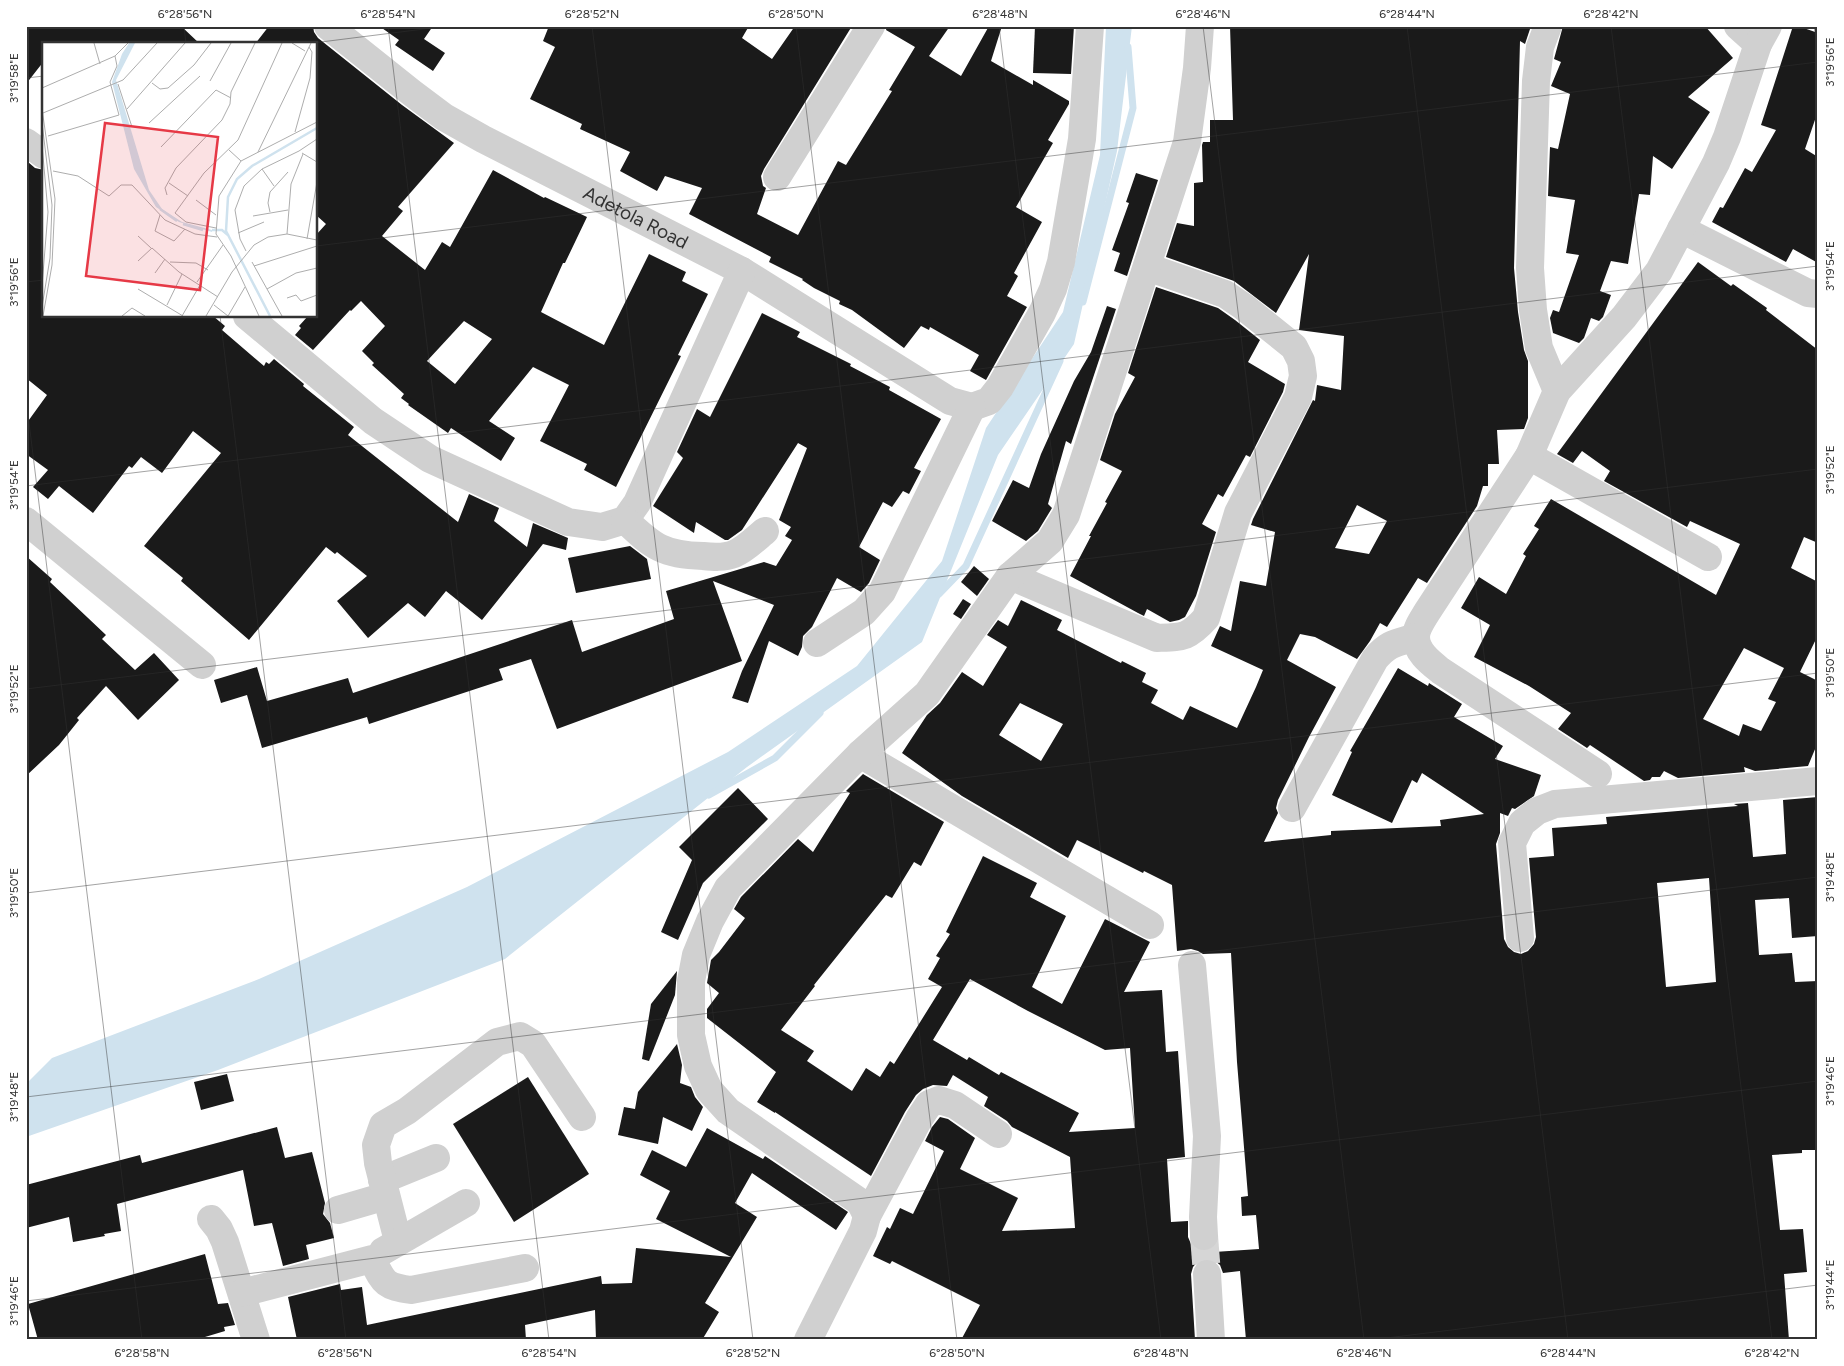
<svg xmlns="http://www.w3.org/2000/svg" width="1844" height="1366" viewBox="0 0 1844 1366" font-family="Figtree,sans-serif">
<style>
.water{fill:#cfe2ee}
.lines{fill:none;stroke-linecap:round;stroke-linejoin:round}
.stream{stroke:#cfe2ee;stroke-width:7}
.building{fill:#1a1a1a;fill-rule:evenodd}
.minor-tunnel{stroke:#d6d6d6;stroke-width:28;stroke-dasharray:28 14;stroke-linecap:butt}
.minor{stroke:#d0d0d0;stroke-width:28}
.ticks{fill:none;stroke:#333;stroke-width:1;stroke-opacity:0.45}
.labels{text-anchor:middle;dominant-baseline:central;stroke-width:5;stroke-linejoin:round;paint-order:stroke}
.street-label{font-size:19px;fill:#333;stroke:#fff}
.inset-river{fill:none;stroke:#cfe2ee;stroke-width:2.5}
.inset-road{fill:none;stroke:#adadad;stroke-width:1}
.view{fill:#e63946;fill-opacity:0.15;stroke:#e63946;stroke-width:2.5}
.inset-edge{fill:none;stroke:#333;stroke-width:2.5}
.neatline{fill:none;stroke:#333;stroke-width:2}
.ticks-label{font-size:12px;text-anchor:middle;fill:#333}
</style>
<rect width="100%" height="100%" fill="#fff"/>
<path class="water" d="M1106 26H1132L1117 151 1074 344 998 455 922 642 747 767 505 959 218 1070 26 1137V1084L52 1058 259 979 467 887 728 752 857 666 942 561 986 428 1063 312 1100 155Z"/>
<g class="lines">
<g class="stream">
<path d="M1083 302 1133 108 1128 47"/>
<path d="M939 594 966 566 1060 361"/>
<path d="M709 795 775 758 820 713"/>
</g>
</g>
<g class="building">
<path d="M26 26H181L200 44H44V61L26 84Z"/>
<path d="M269 26H313L314 32 318 38 402 105 454 143 398 207 403 211 382 236 425 270 442 242 450 247 493 170 544 198 545 197 587 217 565 263H563L541 312 604 345 649 254 686 272 682 281 708 294 678 355 681 356 616 487 584 470 587 464 540 441 569 385 533 367 489 421 515 438 501 461 451 428 448 433 408 405 409 404 401 398 404 394 372 365 374 363 362 351 385 326 361 301 351 311 350 310 313 350 295 335 301 328 299 326 308 316H316V235L326 224 316 215V44H255ZM464 321 492 339 455 384 427 361Z"/>
<path d="M379 26H433L424 39 445 53 433 71 395 45 399 40Z"/>
<path d="M549 26H749L742 38 772 59 795 26H852L764 169 761 176 763 186 766 188 757 214 798 235 838 161 846 165 892 91 889 90 915 47 886 30 887 26H950L929 56 961 76 989 26H1002L991 61 1033 85V80L1069 101V104L1048 140 1053 143 1016 207 1042 222 1014 273 1018 276 1007 296 1027 307 986 380 970 371 979 355 930 327 929 330 921 326 904 348 852 310 839 304 840 301 814 288 802 280 803 279 769 262 771 257 689 214 702 188 665 176 657 191 620 171 630 152 580 129 582 124 530 99 555 47 543 41Z"/>
<path d="M1035 26H1074L1071 74 1033 73Z"/>
<path d="M1230 26H1531L1525 44 1520 41 1514 268 1518 312 1524 350 1528 361V418L1524 429 1497 430 1499 464H1488V486H1483L1477 506 1427 583 1418 578 1387 627 1380 623 1370 641 1357 659 1315 637 1300 634 1287 660 1336 687 1309 737 1278 800 1276 808 1278 813 1264 842 1331 835V831L1441 826 1440 820 1484 814 1422 773 1417 783 1412 780 1392 823 1332 795 1352 752 1350 751 1398 668 1428 686 1429 683 1462 704 1454 717 1503 746 1495 759 1541 775 1534 796 1515 809 1512 808 1508 816 1500 813V833L1496 844 1504 939 1508 947 1514 952 1521 954 1528 951 1534 944 1536 937 1529 858 1554 856 1552 828 1607 824 1606 817 1738 806 1734 804 1748 803 1753 857 1786 854 1783 800 1818 797V936L1792 938 1789 898 1755 900 1759 955 1792 953 1795 982 1818 981V1150H1802V1153L1772 1155 1780 1230 1803 1229 1807 1272 1784 1274 1789 1340H1246L1240 1271 1223 1273 1220 1265 1214 1260 1207 1258 1198 1261 1193 1267 1191 1274 1195 1340H961L980 1305 892 1261 890 1264 873 1256 887 1227 890 1229 900 1208 913 1214 944 1151 925 1141 932 1127 940 1117 948 1119 975 1138 960 1169 1018 1198 1002 1231 1075 1228 1070 1157 1012 1127 1007 1121 984 1106 988 1097 953 1075 947 1086 933 1085 923 1089 916 1095 905 1112 871 1176 775 1112V1113L757 1102 776 1072 707 1018V1009L719 993 707 983 711 960 719 952 745 918 734 909 741 897 798 839 813 852 850 793 846 791 863 774 944 822 921 866 914 862 892 898 886 895 814 985 815 986 781 1030 814 1051 807 1061 852 1091 866 1068 880 1077 890 1061 894 1064 942 987 928 979 940 958 936 956 950 934 946 932 983 856 1037 883 1030 897 1066 916 1032 987 1062 1004 1105 919 1150 942 1124 992 1162 990 1166 1052 1178 1051 1185 1157 1167 1159 1171 1222 1188 1221V1237L1191 1244 1197 1250 1205 1252 1213 1248 1214 1252 1259 1249 1256 1215 1242 1216 1241 1197 1248 1196 1237 1062 1231 953 1203 954 1198 951 1191 949 1177 951 1172 885 1144 871 1143 873 1077 840 1068 858 962 796 902 753 927 715 940 703 962 672 983 686 1007 647 987 635 998 620 1008 626 1021 600 1062 620 1057 630 1121 663 1122 661 1146 673 1142 682 1158 690 1151 703 1183 720 1190 706 1237 728 1256 687 1263 670 1211 646 1220 626 1231 631 1240 581 1266 586 1275 532 1251 525 1253 519 1313 400 1315 401 1317 385 1341 390 1344 336 1299 330 1309 254 1276 313 1234 281 1166 257 1177 223 1194 226V183L1203 182 1202 145 1203 142H1210V120H1233ZM1357 505 1387 521 1369 554 1335 548ZM1020 703 1063 724 1041 761 999 735ZM1709 878 1716 982 1666 987 1657 883ZM970 979 1028 1011 1105 1050 1130 1048 1135 1128 1069 1132 1079 1113 1001 1072 999 1075 969 1057 967 1060 933 1040Z"/>
<path d="M1563 26H1705L1733 58 1688 97 1710 112 1672 169 1653 156 1650 195 1639 194 1628 264 1611 261 1600 291 1611 295 1603 317 1599 321 1591 318 1584 338 1579 343 1553 333 1550 318 1553 310 1559 312 1579 255 1566 253 1575 200 1548 196 1550 147 1558 149 1570 94 1551 86 1561 62 1554 59Z"/>
<path d="M1793 26H1798L1818 33V111L1805 149 1818 157V263L1793 249 1786 262 1712 222 1720 207 1723 208 1745 168 1752 172 1776 130 1761 125Z"/>
<path d="M28 162 35 168 44 170V316H213L225 326 222 330 264 366 266 362 269 364 274 359 304 384 303 386 354 427 348 435 458 522 469 494 499 508 494 521 527 547 533 523 568 538 566 550 543 544 482 620 446 591 425 617 408 603 368 638 337 601 367 576 337 552 335 554 326 547 249 640 181 581 183 578 144 546 221 453 193 431 162 473 141 457 132 468 129 466 93 513 59 486 48 499 33 487 48 470 26 454V424L47 395 26 378V164Z"/>
<path d="M1136 173 1158 180 1127 276 1114 271 1120 253 1112 250 1129 203 1126 202Z"/>
<path d="M1698 262 1731 286 1733 284 1767 308 1766 310 1818 350V543L1804 537 1791 568 1818 582V635L1800 672 1818 681V742L1808 766 1755 771 1744 767 1745 772 1678 778 1664 771 1660 777H1652L1650 780 1644 781 1590 745 1587 748 1558 729 1571 713 1529 686 1474 657 1490 625 1461 608 1479 577 1506 594 1526 556 1523 554 1539 529 1534 526 1551 499 1716 595 1740 544 1690 521 1687 527 1604 481 1610 471 1582 451 1573 463 1557 454ZM1744 648 1784 668 1768 699 1776 702 1761 731 1743 724 1739 736 1703 719Z"/>
<path d="M1156 287 1218 308 1235 320 1260 340 1248 362 1285 384 1283 392 1250 457 1246 455 1223 497 1218 494 1202 524 1216 532 1196 596 1185 617 1179 620 1170 622 1147 609 1144 616 1138 613 1070 576 1091 536H1089L1107 503 1105 502 1122 471 1100 460 1115 414 1135 377 1128 373Z"/>
<path d="M1107 306 1116 309 1071 444 1066 441 1048 504 1052 508 1038 531 1026 541 992 521 1013 480 1029 488 1041 454 1074 381 1091 352Z"/>
<path d="M762 313 800 332 797 337 851 364 850 366 890 387 889 390 941 419 914 468 921 471 909 494 903 491 892 507 883 502 859 547 880 560 869 583 861 592 837 578 812 627 803 636 802 647 798 656 769 641 748 703 732 698 742 671 774 605 713 581 742 661 557 729 531 659 499 669 503 680 369 724 367 717 262 748 247 695 221 703 214 680 257 667 267 701 348 678 353 693 572 620 582 652 674 619 666 591 764 562 776 566 792 540 785 536 791 527 779 520 807 448 798 443 742 530 728 540H725L696 522 694 533 653 506 683 458 677 452 697 409 710 417Z"/>
<path d="M630 546 647 559 651 579 576 593 568 558Z"/>
<path d="M26 556 52 579 50 582 106 635 102 639 135 670 154 653 179 680 138 720 106 686 77 718 79 720 59 745 26 776Z"/>
<path d="M974 566 989 579 977 596 961 582Z"/>
<path d="M963 599 971 604 961 619 953 614Z"/>
<path d="M738 788 768 819 703 883 678 940 661 932 692 860 679 847Z"/>
<path d="M677 971 675 995 649 1061 642 1059 651 1004Z"/>
<path d="M677 1044 682 1065 680 1083 691 1087 695 1097 703 1107 692 1131 663 1117 658 1144 618 1135 624 1107 635 1109 638 1092Z"/>
<path d="M227 1074 234 1101 201 1110 194 1082Z"/>
<path d="M528 1077 589 1174 514 1222 453 1124Z"/>
<path d="M277 1127 285 1158 312 1152 325 1203 323 1214 330 1223 334 1238 306 1245 309 1259 283 1266 272 1223 254 1226 243 1170 117 1204 121 1231 104 1234 105 1236 73 1242 69 1217 26 1228V1185L140 1155 142 1163Z"/>
<path d="M707 1128 763 1159 765 1156 848 1212 836 1230 752 1173 735 1203 757 1217 705 1303 719 1312 702 1340H596L595 1310 525 1325 526 1340H297L288 1297 340 1284 341 1290 362 1287 367 1325 601 1276 602 1284 632 1283 636 1248 731 1257 656 1219 670 1191 640 1175 652 1150 686 1167Z"/>
<path d="M205 1254 218 1304 228 1303 235 1325 224 1327 225 1331 195 1340H38L28 1304Z"/>
</g>
<g class="lines">
<path class="minor-tunnel" d="M1204 1236 1207 1274"/>
<g class="minor">
<path id="s1" d="M328 26 412 93 444 117 483 139 742 271 950 401 972 407 989 401 1000 387 1042 313 1053 289 1061 262 1082 139 1090 26"/>
<path d="M1548 26 1540 47 1536 81 1530 268 1533 310 1539 348 1557 391"/>
<path d="M1738 26 1758 44"/>
<path d="M26 142 44 155"/>
<path d="M777 177 871 26"/>
<path d="M1681 229 1808 293 1818 294"/>
<path d="M247 316 373 421 430 459 568 522 602 527 625 520 637 503 742 271"/>
<path d="M1529 456 1708 557"/>
<path d="M625 520C653 547 664 555 703 556 713 557 724 558 734 554 746 549 755 539 765 531"/>
<path d="M26 521 202 665"/>
<path d="M1010 576 1157 638C1183 637 1188 638 1206 618L1238 513 1298 397 1303 376 1301 361 1294 347 1244 307 1225 294 1147 267"/>
<path d="M817 643 864 612 882 592 972 407"/>
<path d="M860 754 1150 925"/>
<path d="M1598 774 1441 671C1431 663 1416 652 1416 637 1416 628 1423 619 1427 612L1529 456 1557 391 1624 317 1659 271 1716 163 1727 137 1758 44 1768 26"/>
<path d="M1292 808 1375 659C1388 643 1396 643 1416 637"/>
<path d="M1520 938 1512 843 1522 823 1537 811 1555 804 1818 781"/>
<path d="M1192 965 1207 1136 1203 1217 1204 1236"/>
<path d="M382 1180 436 1158"/>
<path d="M338 1210 386 1196"/>
<path d="M867 1216 860 1202 728 1111 709 1090 698 1066 691 1035V981L696 955 710 921 728 888 860 754 927 694 1010 576 1050 541 1066 515 1187 142 1197 68 1200 26"/>
<path d="M211 1219 219 1229 225 1242 256 1340"/>
<path d="M398 1241 378 1163 376 1145 383 1125 407 1111 497 1042 520 1036 533 1044 582 1117"/>
<path d="M383 1251 466 1203"/>
<path d="M1207 1274 1211 1340"/>
<path d="M242 1293 372 1259C384 1283 384 1286 411 1290L525 1268"/>
<path d="M808 1340 863 1231 867 1216 919 1119 929 1104 939 1100 955 1105 998 1134"/>
</g>
</g>
<path class="ticks" d="M184 26 186 44M388 26 549 1340M592 26 753 1340M796 26 957 1340M999 26 1161 1340M1203 26 1364 1340M1407 26 1568 1340M1611 26 1772 1340M1814 26 1818 53M305 44 448 26M26 78 44 76M316 246 1818 62M26 282 44 280M220 316 346 1340M26 398 142 1340M26 486 1818 266M26 689 1818 469M26 893 1818 673M26 1097 1818 877M26 1301 1818 1081M1370 1340 1818 1285"/>
<g class="labels">
<g class="street-label">
<text stroke="none"><textPath href="#s1" startOffset="364">Adetola Road</textPath></text>
</g>
</g>
<g transform="translate(42 42)">
<rect width="275" height="275" fill="#fff"/>
<path d="M87 1H93L74 38 107 148 120 167 140 180 170 188V190L137 180 114 165 92 127 70 40 80 12Z" fill="#cfe2ee"/>
<path class="inset-river" d="M118 167 135 179M141 182 161 188M170 188H180L187 194M228 274 184 189 186 155 195 137 210 124 275 86"/>
<path class="inset-road" d="M52 1 58 22M250 1 263 9M168 39 189 1M110 41 118 47 126 46 152 23 169 1M76 42 90 85M0 46 73 14 86 1M0 67 13 157 10 223 1 274M85 67 143 1M1 71 81 38 115 1M0 81 10 163 8 216 0 265M107 81 158 34M253 90 268 36 270 10 267 5M6 94 77 73 68 40 75 24 73 14M0 103 6 170 0 244M119 105 174 48 189 56M187 108 199 119M216 110 269 1M260 111 275 120M220 127 232 144M11 129 36 134 67 154 79 143H90L123 178 153 192 175 195M127 141 146 154M125 153 123 146 134 126 180 78 188 62 189 50 213 1M154 158 174 173M228 170 226 161 228 150 246 130M118 173 113 189 132 199 143 187M211 174 246 168M174 186 144 180 133 171 162 131 196 98 240 1M196 191 222 180M245 192 249 142 261 112M96 194 109 206M265 197 275 140M204 209 198 197 193 168 202 144 220 127 257 109 275 97M96 219 110 206 137 230 176 255M128 220 154 221 166 228M210 220 240 274M212 224 275 204M113 231 123 217M155 240 181 203M96 247 141 274M225 247 254 231 275 226M245 256 254 253 259 259 275 253M125 263 140 232M172 263 186 274M80 274 90 266 103 274M140 274 158 243M164 274 190 230 212 203 226 195 245 192 275 198M186 274 203 245M217 274 189 214 174 192 177 154 199 119 275 80"/>
<path class="view" d="M63 81 176 95 158 248 44 234Z"/>
<rect width="275" height="275" class="inset-edge"/>
</g>
<rect width="1844" height="1366" fill="none" stroke="#ffffff" stroke-width="55"/>
<rect x="28" y="28" width="1788" height="1310" class="neatline"/>
<g class="ticks-label">
<text x="185" y="18">6°28'56"N</text>
<text x="388" y="18">6°28'54"N</text>
<text x="592" y="18">6°28'52"N</text>
<text x="796" y="18">6°28'50"N</text>
<text x="1000" y="18">6°28'48"N</text>
<text x="1203" y="18">6°28'46"N</text>
<text x="1407" y="18">6°28'44"N</text>
<text x="1611" y="18">6°28'42"N</text>
<text transform="translate(1830 62) rotate(-90)" y="4">3°19'56"E</text>
<text transform="translate(14 78) rotate(-90)" y="4">3°19'58"E</text>
<text transform="translate(1830 266) rotate(-90)" y="4">3°19'54"E</text>
<text transform="translate(14 282) rotate(-90)" y="4">3°19'56"E</text>
<text transform="translate(1830 470) rotate(-90)" y="4">3°19'52"E</text>
<text transform="translate(14 485) rotate(-90)" y="4">3°19'54"E</text>
<text transform="translate(1830 673) rotate(-90)" y="4">3°19'50"E</text>
<text transform="translate(14 689) rotate(-90)" y="4">3°19'52"E</text>
<text transform="translate(1830 877) rotate(-90)" y="4">3°19'48"E</text>
<text transform="translate(14 893) rotate(-90)" y="4">3°19'50"E</text>
<text transform="translate(1830 1081) rotate(-90)" y="4">3°19'46"E</text>
<text transform="translate(14 1097) rotate(-90)" y="4">3°19'48"E</text>
<text transform="translate(1830 1285) rotate(-90)" y="4">3°19'44"E</text>
<text transform="translate(14 1301) rotate(-90)" y="4">3°19'46"E</text>
<text x="142" y="1357">6°28'58"N</text>
<text x="345" y="1357">6°28'56"N</text>
<text x="549" y="1357">6°28'54"N</text>
<text x="753" y="1357">6°28'52"N</text>
<text x="957" y="1357">6°28'50"N</text>
<text x="1161" y="1357">6°28'48"N</text>
<text x="1364" y="1357">6°28'46"N</text>
<text x="1568" y="1357">6°28'44"N</text>
<text x="1772" y="1357">6°28'42"N</text>
</g>
</svg>
